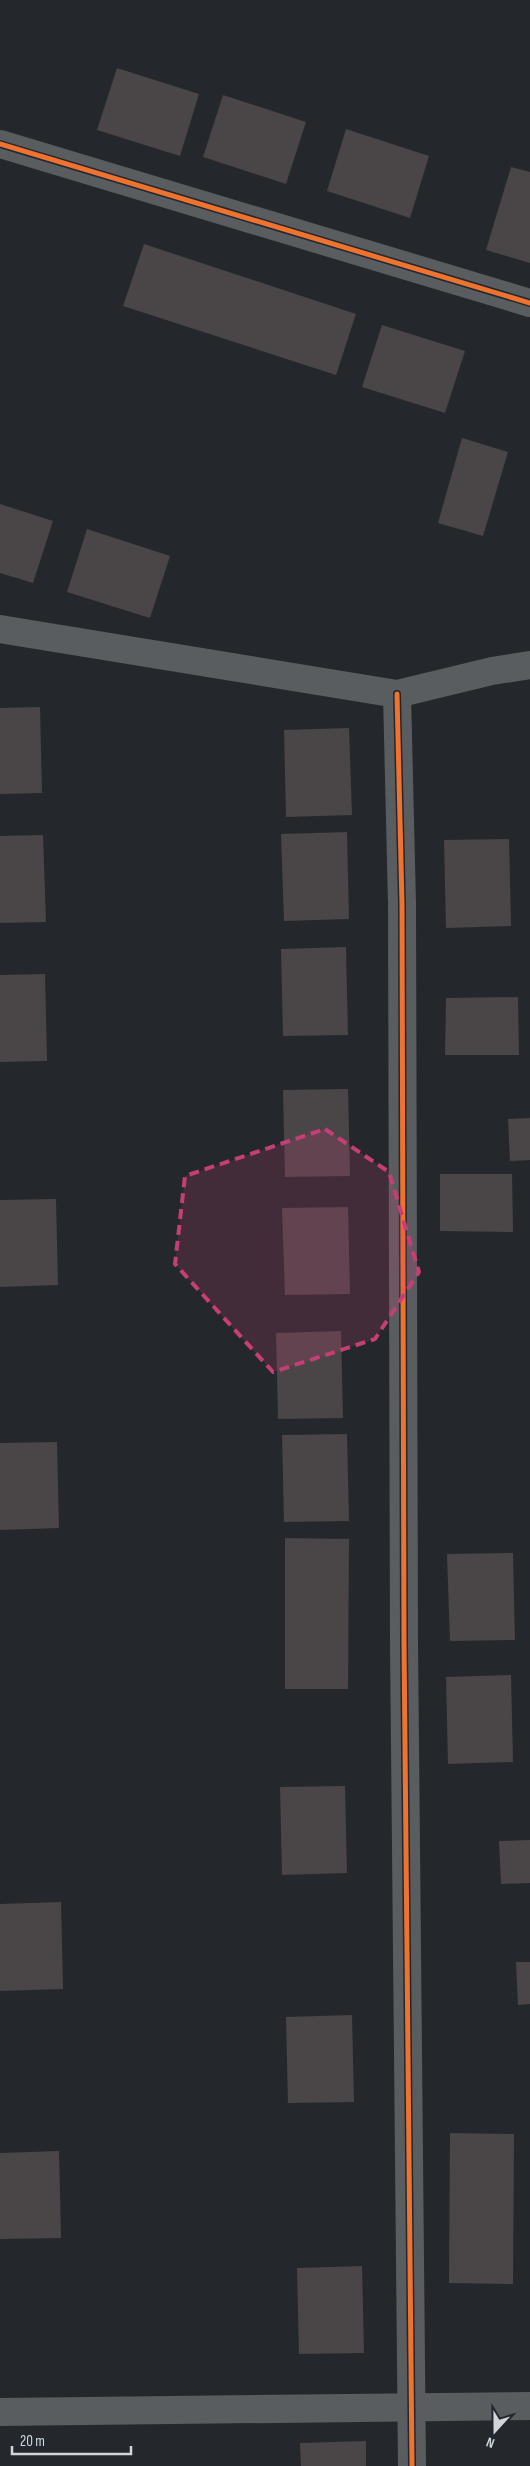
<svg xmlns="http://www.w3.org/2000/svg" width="530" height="2466" viewBox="0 0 530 2466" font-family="'Sofia Sans Condensed',sans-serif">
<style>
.building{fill:#4a4546}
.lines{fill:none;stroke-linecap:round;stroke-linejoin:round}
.minor{stroke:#5a5d60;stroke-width:28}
.cycleway-casing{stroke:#21282f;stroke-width:8}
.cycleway{stroke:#ef722f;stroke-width:5}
.marked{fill:#c53e75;fill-opacity:0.2;stroke:#c53e75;stroke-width:4;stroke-dasharray:10 6;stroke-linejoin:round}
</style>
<rect width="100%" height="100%" fill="#24282c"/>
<g class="building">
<path d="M117 68 199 94 180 156 97 130Z"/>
<path d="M223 95 306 122 286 184 203 157Z"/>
<path d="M346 129 429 156 410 218 327 191Z"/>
<path d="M511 167 530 172V263L486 250Z"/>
<path d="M144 244 356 314 336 375 123 306Z"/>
<path d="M382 325 465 351 445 413 362 387Z"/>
<path d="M462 438 508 452 483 536 438 523Z"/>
<path d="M0 504 53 521 33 583 0 573Z"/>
<path d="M87 529 170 556 150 618 67 592Z"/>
<path d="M40 707 42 793 0 794V708Z"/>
<path d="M349 728 352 815 286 817 284 730Z"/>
<path d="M347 832 349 919 284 921 281 834Z"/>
<path d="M43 835 46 922 0 923V836Z"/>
<path d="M509 839 511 926 446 928 444 840Z"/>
<path d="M346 947 348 1035 283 1036 281 949Z"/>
<path d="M45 974 47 1061 0 1062V975Z"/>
<path d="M518 997 519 1055H445L446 998Z"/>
<path d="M348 1089 350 1176 285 1177 283 1090Z"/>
<path d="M530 1118V1160L510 1161 508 1119Z"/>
<path d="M440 1174H512L513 1232 440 1231Z"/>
<path d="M56 1199 58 1285 0 1287V1200Z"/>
<path d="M348 1207 350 1294 285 1295 282 1208Z"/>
<path d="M341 1331 343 1418 278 1419 276 1333Z"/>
<path d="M347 1434 349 1521 284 1522 282 1435Z"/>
<path d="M57 1442 59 1528 0 1530V1443Z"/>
<path d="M285 1538 349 1539 348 1689H285Z"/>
<path d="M513 1553 515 1640 450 1641 447 1554Z"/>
<path d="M511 1675 513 1762 448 1764 446 1677Z"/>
<path d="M345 1786 347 1873 282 1875 280 1787Z"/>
<path d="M530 1840V1883L501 1884 499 1841Z"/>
<path d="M61 1902 63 1989 0 1991V1904Z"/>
<path d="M516 1962H530V2004L518 2005Z"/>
<path d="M352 2015 354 2102 288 2103 286 2017Z"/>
<path d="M450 2133 514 2134 513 2284 449 2283Z"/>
<path d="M59 2151 61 2238 0 2239V2153Z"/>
<path d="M362 2266 364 2353 299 2354 297 2268Z"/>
<path d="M366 2441V2466H301L300 2443Z"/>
</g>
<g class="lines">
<g class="minor">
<path d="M0 144 530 303"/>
<path d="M0 629 397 694 492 671 530 665"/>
<path d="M397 694 402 904 404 1642 412 2466"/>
<path d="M0 2412 530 2406"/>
</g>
<g class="cycleway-casing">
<g id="cycleway">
<path d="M0 144 530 303"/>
<path d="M397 694 402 904 404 1642 412 2466"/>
</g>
</g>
<use href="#cycleway" class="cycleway"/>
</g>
<path class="marked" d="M325 1129 389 1172 419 1272 375 1339 273 1372 175 1264 185 1176Z"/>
<g transform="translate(495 2431) rotate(201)" stroke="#21282f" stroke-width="4" paint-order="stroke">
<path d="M0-4L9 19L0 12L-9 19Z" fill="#d2d6db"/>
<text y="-8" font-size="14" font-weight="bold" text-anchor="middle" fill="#d2d6db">N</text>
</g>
<path d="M12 2446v8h119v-8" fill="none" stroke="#d2d6db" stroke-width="2.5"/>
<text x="20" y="2446" font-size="15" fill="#d2d6db" stroke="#21282f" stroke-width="4" paint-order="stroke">20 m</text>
</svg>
